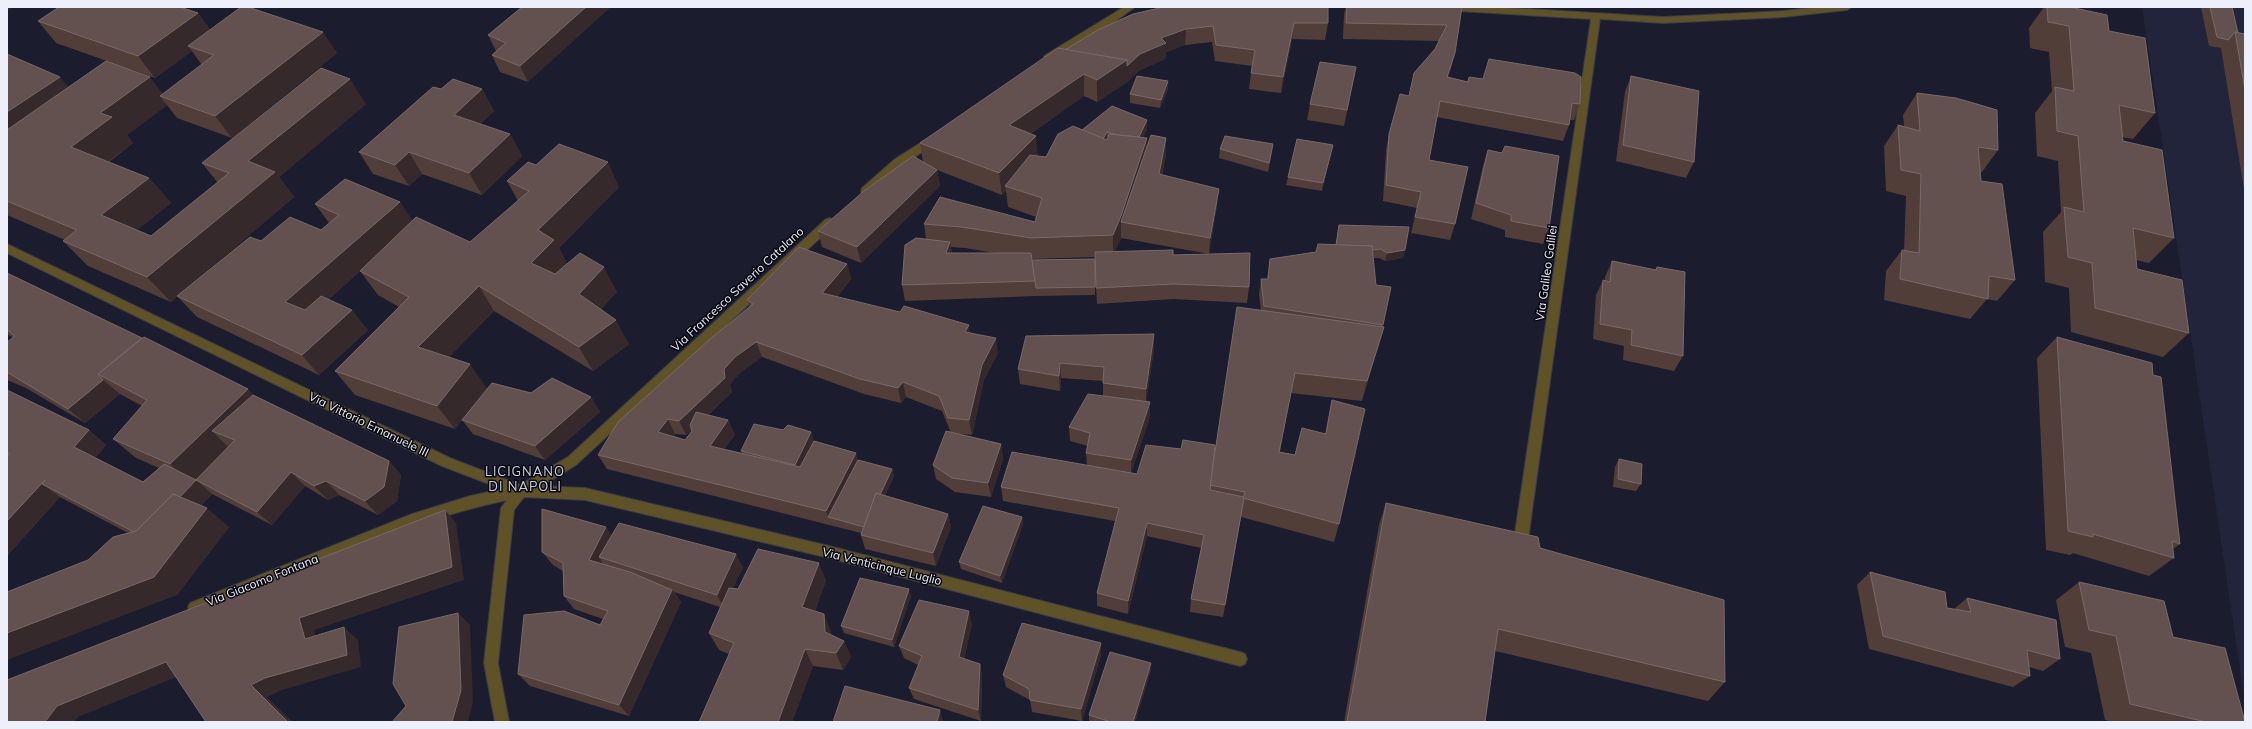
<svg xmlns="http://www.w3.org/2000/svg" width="2252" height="729" viewBox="0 0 2252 729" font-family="Mulish,sans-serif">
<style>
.built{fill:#22243b}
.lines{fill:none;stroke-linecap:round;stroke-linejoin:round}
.minor-casing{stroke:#383a4a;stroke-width:2}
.minor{fill:#605227;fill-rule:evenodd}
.wall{fill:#523e39;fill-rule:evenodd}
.shaded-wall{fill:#35292b}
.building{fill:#62514e;stroke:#786a69}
.labels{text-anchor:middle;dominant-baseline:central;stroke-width:3;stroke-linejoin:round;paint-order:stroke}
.street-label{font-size:12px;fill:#edeffb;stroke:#07070f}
.neighbourhood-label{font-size:13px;letter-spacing:1px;fill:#cccfe7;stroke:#07070f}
</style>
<rect width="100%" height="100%" fill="#1b1c2d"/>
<path class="built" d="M2142 7H2245V703Z"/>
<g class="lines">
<g class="minor-casing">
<g id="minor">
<path d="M1124 7H1135L1113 23 1050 60H1044V56Z"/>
<path d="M1437 7H1492L1663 17 1783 11 1820 7H1852L1847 10 1783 17 1663 23 1600 19 1529 533 1527 537 1522 539 1517 537 1515 533 1591 19 1442 10Z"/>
<path d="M933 135 937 136 938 139 937 142 903 165 870 194H862L861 191 862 188 895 159Z"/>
<path d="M830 218 835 222 834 225 576 465 542 486 585 488 825 545 1240 652 1245 654 1247 659 1245 664 1240 666 825 557 585 500 524 497 514 510 498 663 509 722H495L484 663 501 508 507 500C398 523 298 574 195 613L190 611 188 607 190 603 412 514 470 496 502 489 442 466 7 253V244L450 458 520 485 568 457 826 219Z"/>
</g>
</g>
<use href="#minor" class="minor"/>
</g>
<g class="wall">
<path d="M522 7 528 82 500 72 492 55 496 51 488 35Z"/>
<path d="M1346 7H1462L1451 69 1448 77 1468 82 1469 77 1580 104 1574 120H1570L1569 125 1563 141 1437 117 1429 160 1455 224 1450 240 1411 233 1417 208 1383 201 1386 150 1389 134 1409 96 1414 73 1435 49 1439 41 1343 39 1344 14Z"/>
<path d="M2044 7H2070L2109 31 2155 113 2133 139 2122 137 2123 141 2174 238 2149 263 2136 260 2137 269 2189 333 2163 357 2071 332 2069 288 2045 282 2043 232 2061 212 2058 161 2037 156 2035 113 2052 91 2049 52 2030 48 2029 28Z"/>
<path d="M2201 7H2232L2238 33 2245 34V195L2221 48 2209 46Z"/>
<path d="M198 13 210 30 337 53 232 138 177 118 167 105 127 135 133 143 109 162 149 178 171 203 137 230 151 236 218 183 202 163 366 104 279 177 294 197 182 292 261 241 321 230 329 223 315 204 400 202 412 221 470 242 518 201 507 181 536 165 619 187 559 248 567 264 617 292 601 309 629 344 593 371 494 311 449 357 487 388 468 413 531 393 591 397 600 412 545 460 473 434 462 420 455 429 355 395 335 371 399 307 378 295 360 271 329 299 368 330 319 375 197 317 177 296 171 302 88 266 63 241 65 240 7 215V54L69 87 163 94 202 65 192 51 155 78 56 43 38 21Z"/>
<path d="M1133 14 1328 23 1325 40 1292 39 1281 93 1249 89 1252 66 1215 61 1212 42 1185 45 1166 52 1165 59 1140 70 1127 82 1097 102 1084 96 1030 134 1037 156 1046 157 1082 130 1147 120V129L1143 137 1147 145 1166 138V154L1162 175 1217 205 1209 254 1121 238 1115 251 1173 255 1249 287 1247 303 1173 299 1097 304 1095 267V295L1036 296 905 301 902 285 926 239 924 224 1035 222 1036 217 1008 207 1006 191 1002 195 937 170 940 186 861 263 822 247 818 231 923 162 920 143 1065 50ZM951 247 965 248 995 253H952ZM1095 257V259L1032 260V259Z"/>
<path d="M1356 67 1344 126 1307 120 1310 104Z"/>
<path d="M1631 76 1694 162 1686 178 1616 161 1625 92Z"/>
<path d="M441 89H482L494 111 480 124 510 134 522 156 482 195 422 174 409 186 373 174 359 152Z"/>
<path d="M1168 90 1160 108 1130 103V94Z"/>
<path d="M1917 93 1998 150 1982 172H1980L1981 181 2015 280 1997 301 1987 299 1970 319 1884 300 1886 271 1902 250 1904 251 1906 196 1886 191 1884 146 1898 125 1904 126 1903 115Z"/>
<path d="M1333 145 1331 153 1322 191 1286 185 1288 177Z"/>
<path d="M1220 149 1272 152 1268 172 1219 158Z"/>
<path d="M1488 150 1549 228 1543 244 1505 237V230L1471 219 1483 166Z"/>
<path d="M1339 225 1405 250 1403 258 1385 261 1379 258H1373L1376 285 1383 326 1384 327 1378 347 1362 401 1291 393 1280 452 1295 455 1325 434 1332 400 1339 524 1334 542 1241 517 1223 617 1190 612 1191 599 1201 548 1147 536 1128 614 1097 606V593L1115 521 1003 501 1001 487 1087 465 1086 453 1088 446 1070 441 1069 427 1103 396V381L1061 378 1060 391 1020 384 1018 369 1154 334V349L1146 402H1150V417L1131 473 1137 474 1213 464 1261 310 1259 295 1261 279H1267L1270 259 1316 252 1336 245Z"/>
<path d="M1612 261 1655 270 1657 267 1683 356 1674 371 1623 360 1624 346 1593 339 1596 295 1603 280H1605V277Z"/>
<path d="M847 264 851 279 837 297 970 333 998 353 984 380 972 435 952 433 1001 444 1003 459 991 497 955 492 936 479 933 465 951 433 942 411 906 397 901 403 864 394 762 357 741 372 730 384 732 392 708 415 728 420 735 435 724 449 742 453 741 451 814 440 807 454 858 460 892 469 894 476 885 496 948 514 951 527 936 566 865 549 861 535V533L607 469 598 455 750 307 747 300ZM691 430 692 431 685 440 674 436 675 434 686 435Z"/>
<path d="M7 273 253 395 389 461 401 475 397 501 378 515 339 495 328 500 305 486 272 525 212 494 196 480 229 446 195 480 212 494 201 506 229 527 177 595 88 560 128 533 60 497 7 556V390L89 430 106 445 95 458 143 482 159 468 136 458 113 439 142 406 120 394 85 423 26 388 7 380V342L13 338 7 334Z"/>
<path d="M2057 337 2153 375 2180 544 2173 549 2174 558 2149 576 2073 553 2070 555 2046 550 2037 358Z"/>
<path d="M1619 459 1641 484 1636 491 1613 487 1615 467Z"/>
<path d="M1386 503 1540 548 1725 682 1708 701 1495 651 1485 722H1344L1379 525Z"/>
<path d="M1022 517 1023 524 1002 583 961 569 959 562Z"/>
<path d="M612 535 743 567 733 588 738 589 826 580 815 611 831 631V635L844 641 851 657 843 670 813 666 792 722H699L729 654 719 650 709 633 720 607 674 592 681 602 629 716 530 686 518 674 600 625 603 619 574 609 564 596 563 571 553 565 542 552Z"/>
<path d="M1870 572 1947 608 1954 609 1967 598 2060 659 2043 671 2029 667 2030 676 2013 687 1869 649 1857 585Z"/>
<path d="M2079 582 2173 637 2245 722H2113L2105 720 2091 653 2065 647 2056 600Z"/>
<path d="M911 596 894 647 844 633 841 626Z"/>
<path d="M972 624 964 659 980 664 982 676 981 721 914 699 909 688 918 665 904 658 899 646Z"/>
<path d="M1101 643V655L1082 721 1032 712 1030 700 1006 687 1003 675Z"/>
<path d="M1151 663V670L1135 722H1091L1089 721V715Z"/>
</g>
<g class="shaded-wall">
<path d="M7 7H13L7 11Z"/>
<path d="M586 7H611L528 82 520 66Z"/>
<path d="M198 13 213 35 188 46 192 51 155 78 138 56Z"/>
<path d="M1294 23 1292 39 1281 93 1283 77Z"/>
<path d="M1186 29 1185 45 1166 52 1165 59 1140 70 1127 82 1097 102V80L1127 60 1140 54 1161 38Z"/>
<path d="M323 32 337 53 232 138 215 116Z"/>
<path d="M1455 53 1451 69 1443 93 1447 77Z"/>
<path d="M1084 74V96L1012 146 1009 125Z"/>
<path d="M60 77 79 99 7 147V112Z"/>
<path d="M150 77 166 98 160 96 167 105 127 135 133 143 94 172 71 147 100 113Z"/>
<path d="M350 79 366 104 279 177 294 197 171 302 147 277 248 161Z"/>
<path d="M1168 81V90L1160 108 1161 100Z"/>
<path d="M482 89 494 111 466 137 454 115Z"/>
<path d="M1147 120V129L1137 149V140Z"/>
<path d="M1107 132V141L1099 145Z"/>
<path d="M510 134 522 156 482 195 469 173Z"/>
<path d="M1036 136 1038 158 1005 186 1006 191 1002 195 999 173Z"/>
<path d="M1147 138V159L1121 222V238L1113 256V235Z"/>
<path d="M1166 138V154L1158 190 1159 174Z"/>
<path d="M1333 145 1331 153 1322 191 1323 183Z"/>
<path d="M409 152 422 174 409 186 395 165Z"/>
<path d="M608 162 619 187 559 248 568 265 545 288 531 263 538 230Z"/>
<path d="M937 170 940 186 861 263 857 247Z"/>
<path d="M149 178 171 203 124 240 101 215Z"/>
<path d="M1219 189 1217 205 1209 254 1210 238Z"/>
<path d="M400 202 414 223 302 323 285 302Z"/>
<path d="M950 242 953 258 946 253Z"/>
<path d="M1405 250 1403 258 1385 261 1387 253Z"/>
<path d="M847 264 851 279 827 309 822 293Z"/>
<path d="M604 267 617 292 593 318 579 294Z"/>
<path d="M479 286 494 311 435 371 418 347Z"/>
<path d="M352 310 368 330 319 375 302 355Z"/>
<path d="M616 320 629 344 593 371 579 347Z"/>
<path d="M969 325 971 340 965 332Z"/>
<path d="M1384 327 1378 347 1362 401 1367 381Z"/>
<path d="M1154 334V349L1146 404V389Z"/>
<path d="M996 338 998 353 984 380 972 435 969 420 982 365Z"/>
<path d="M756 342 762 357 741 372 730 384 732 392 686 435 679 421 735 357Z"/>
<path d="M1060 363 1061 378 1060 391 1059 376Z"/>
<path d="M470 364 487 388 455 429 437 406Z"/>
<path d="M103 380 120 394 85 423 68 409Z"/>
<path d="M903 382 906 397 901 403 898 388Z"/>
<path d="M248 389 267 409 212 431 227 446H229L191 483 170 464Z"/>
<path d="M591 397 600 412 545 460 535 446Z"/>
<path d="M1150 402V417L1131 474V460Z"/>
<path d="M668 419 675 434 666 447 658 432Z"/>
<path d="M728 420 735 435 716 460 710 446Z"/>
<path d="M89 430 106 445 92 461 74 447Z"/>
<path d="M811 432 814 440 798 473 795 465Z"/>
<path d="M1001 444 1003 459 991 497 988 483Z"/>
<path d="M856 453 860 468 828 517 826 511Z"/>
<path d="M389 461 401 475 397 501 378 515 365 501Z"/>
<path d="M892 469 894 476 880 507 878 500Z"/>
<path d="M291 472 305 486 272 525 257 512Z"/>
<path d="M45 480 42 484 60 497 7 556V521Z"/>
<path d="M196 480 212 494 160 550 143 536Z"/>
<path d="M326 481 339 495 328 500 314 486Z"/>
<path d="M207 508 229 527 177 595 7 660V633Z"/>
<path d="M445 510 456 523 464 580 314 630 320 652 305 639 299 618Z"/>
<path d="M948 514 951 527 936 566 933 553Z"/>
<path d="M1022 517 1023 524 1002 583 1000 576Z"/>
<path d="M1147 523V536L1128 614V601Z"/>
<path d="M606 527 615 540 599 557 603 564 599 573 589 560Z"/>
<path d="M736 554 743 567 724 608 717 595Z"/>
<path d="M819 563 826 580 810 624 802 607Z"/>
<path d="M909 589 911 596 894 647 892 640Z"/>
<path d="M672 590 681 602 629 716 619 705Z"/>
<path d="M969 611 972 624 962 669 959 657Z"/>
<path d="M458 613 470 625 473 702 468 722H452Z"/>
<path d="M824 614 831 631 833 649 825 632Z"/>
<path d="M344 627 358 640 361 667 282 690 267 697 293 722H288L251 685Z"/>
<path d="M844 641 851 657 843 670 836 653Z"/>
<path d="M1101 643V655L1082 721 1081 709Z"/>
<path d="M805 649 813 666 792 722H778Z"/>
<path d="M166 662 184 674 78 717 74 722H45L57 706Z"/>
<path d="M1151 663V670L1135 722H1133Z"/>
<path d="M980 664 982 676 981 721 978 710Z"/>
<path d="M940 710 943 721V722H937Z"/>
</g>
<g class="building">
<path d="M59 7H180L198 13 138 56 38 21Z"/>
<path d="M241 7H248L323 32 215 116 160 96 214 55 188 46Z"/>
<path d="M522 7H586L520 66 492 55 506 43 488 35Z"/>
<path d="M1164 7H1328V23H1294L1283 77 1251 73 1255 50 1216 45 1213 26 1186 29 1161 38 1166 43 1140 54 1127 66V60L1065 50 1098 30 1133 14Z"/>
<path d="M1347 7H1462L1455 53 1447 77 1468 82 1469 77 1483 79 1489 59 1575 73 1581 77 1580 104 1572 103 1569 125 1440 101 1429 160 1468 167 1455 224 1415 217 1421 192 1386 185 1389 134 1400 94 1409 96 1414 73 1435 49 1447 25 1346 23Z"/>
<path d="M2047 7H2070L2107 15 2109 31 2145 38 2155 113 2119 105 2123 141 2162 150 2174 238 2133 228 2137 269 2182 280 2189 333 2095 308 2092 263 2068 257 2064 207 2084 212 2078 136 2057 131 2055 87 2074 91 2069 26 2048 22Z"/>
<path d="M2210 7H2232L2238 33 2235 32 2228 40 2217 37Z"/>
<path d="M2235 32 2245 34V90Z"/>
<path d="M1058 48 1127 60 1097 80 1084 74 1009 125 1036 136 999 173 920 143Z"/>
<path d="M7 54 60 77 7 112Z"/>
<path d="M106 61 150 77 100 113 112 117 71 147 149 178 101 215 151 236 229 173 202 163 321 68 350 79 248 161 275 172 147 277 63 241 77 230 7 201V130Z"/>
<path d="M1320 62 1356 67 1347 110 1310 104Z"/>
<path d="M1137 76 1168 81 1161 100 1130 94Z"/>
<path d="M1631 76 1699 91 1694 162 1623 145Z"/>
<path d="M453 79 482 89 454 115 510 134 469 173 409 152 395 165 359 152 433 87 441 89Z"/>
<path d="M1917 93 1956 98 1997 110 1998 150 1978 147 1981 181 2002 184 2015 280 1989 276 1988 299 1900 279 1902 250 1919 253 1921 174 1901 170 1898 125 1920 131Z"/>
<path d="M1112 106 1147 120 1139 137 1117 135 1107 132 1103 139 1082 130Z"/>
<path d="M1073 126 1107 140 1109 134 1147 138 1121 216 1113 235 1031 238 962 227 924 224 940 197 1035 222 1042 198 1005 186 1030 155 1046 157 1058 134Z"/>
<path d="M1151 135 1166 138 1159 174 1219 189 1210 238 1121 222Z"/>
<path d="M1225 136 1273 144 1269 163 1220 149Z"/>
<path d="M1297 139 1333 145 1323 183 1288 177Z"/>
<path d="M559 144 608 162 538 230 554 240 531 263 555 274 580 253 604 267 579 294 616 320 579 347 479 286 418 347 470 364 437 406 335 371 409 297 360 271 416 217 470 242 529 191 507 181 528 162 536 165Z"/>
<path d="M1505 146 1559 156 1549 228 1511 221V215L1476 203 1488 150 1502 153Z"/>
<path d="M913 156 937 170 857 247 818 231 864 191Z"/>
<path d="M345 179 400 202 285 302 305 310 321 296 352 310 302 355 177 296 250 237 261 241 290 217 321 230 339 215 315 204Z"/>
<path d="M1339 225 1409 227 1405 250 1387 253 1381 249 1372 250V246L1336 245Z"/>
<path d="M916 238 950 242 946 253H1031L1035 281 902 285 905 245Z"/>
<path d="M1318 244 1372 246 1376 285 1391 287 1383 325 1264 306 1261 279H1268L1270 259 1316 252Z"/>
<path d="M799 247 847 264 822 293 900 312 904 306 969 325 965 332 996 338 982 365 969 420 948 418 939 396 903 382 898 388 860 379 756 342 735 357 724 369 725 378 679 421 668 419 658 432 685 440 692 431 690 425 696 412 728 420 710 446 800 467 814 441 856 453 826 511 598 455 618 422 709 340 753 304 747 300Z"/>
<path d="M1173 250V255L1250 253 1249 287 1174 284 1096 288 1095 252Z"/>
<path d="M1095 259V287L1036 288 1032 260Z"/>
<path d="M1612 261 1656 270 1657 267 1685 272 1683 356 1631 345 1632 330 1600 324 1603 280 1610 282Z"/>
<path d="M7 273 142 338 98 374 103 380 68 409 7 372V342L15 336 7 330Z"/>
<path d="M1237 307 1384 327 1367 381 1295 373 1279 452 1295 455 1302 428 1326 434 1332 400 1365 409 1339 524 1243 498 1245 492 1210 485Z"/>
<path d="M1154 334 1146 389 1103 383 1104 367 1060 363 1059 376 1018 369 1026 336Z"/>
<path d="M144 337 248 389 170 464 113 439 147 400 98 374Z"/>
<path d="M2057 337 2152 363 2153 375 2161 377 2180 544 2172 541 2174 558 2093 534V537L2068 531Z"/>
<path d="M552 378 591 397 535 446 462 420 492 383 531 393Z"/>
<path d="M7 390 89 430 74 447 143 482 164 464 196 480 180 497 173 494 136 531 134 532 42 484 45 480 7 521V457L10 454 7 453Z"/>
<path d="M1088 394 1150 402 1131 460 1086 453 1090 433 1069 427Z"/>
<path d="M253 395 389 461 384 487 365 501 326 481 314 486 291 472 257 512 196 480 235 440 212 431Z"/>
<path d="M754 424 783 430 788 425 811 432 795 465 741 451Z"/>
<path d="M946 431 1001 444 988 483 952 478 933 465Z"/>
<path d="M1183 440 1215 445 1210 490 1244 497 1243 498H1244L1225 605 1191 599 1204 535 1147 523 1128 601 1097 593 1119 508 1001 487 1012 452 1137 474 1146 445 1181 449Z"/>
<path d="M1619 459 1642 464 1641 484 1618 479Z"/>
<path d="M858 460 892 469 880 495 876 493 864 527 828 517Z"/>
<path d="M876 493 948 514 933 553 861 535Z"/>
<path d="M173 494 207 508 154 577 7 633V592L88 560 113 537 136 531Z"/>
<path d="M1386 503 1538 537 1540 548 1724 600 1725 682 1498 629 1485 722H1347Z"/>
<path d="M983 506 1022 517 1000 576 959 562Z"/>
<path d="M542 509 606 527 589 560 630 572 672 590 619 705 518 674 524 615 564 611 600 625 608 611 564 596 563 563 542 552Z"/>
<path d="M445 510 452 567 299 618 305 639 344 627 347 655 265 678 251 685 288 722H206L166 662 57 706 45 722H7V680Z"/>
<path d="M619 523 736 554 717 595 599 557Z"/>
<path d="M758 549 819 563 802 607 824 614 825 632 844 641 836 653 805 649 778 722H699L734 643 709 633 729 588 738 589Z"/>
<path d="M1870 572 1945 592 1947 608 1971 612 1967 598 2056 620 2060 659 2027 650 2030 676 1883 636Z"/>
<path d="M860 578 909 589 892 640 841 626Z"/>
<path d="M2079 582 2164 601 2173 637 2225 648 2245 722H2206L2130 704 2116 636 2089 630Z"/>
<path d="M919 600 969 611 959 657 980 664 978 710 909 688 922 656 899 646Z"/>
<path d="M458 613 461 690 452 722H392L406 706 393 684 399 627Z"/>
<path d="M1022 623 1101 643 1081 709 1030 700 1029 689 1003 675Z"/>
<path d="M1110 652 1151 663 1133 722H1111L1089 715Z"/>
<path d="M845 686 940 710 937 722H833Z"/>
</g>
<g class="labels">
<g class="street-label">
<text transform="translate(1546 273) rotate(-82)">Via Galileo Galilei</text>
<text transform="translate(737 289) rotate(-43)">Via Francesco Saverio Catalano</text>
<text transform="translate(369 424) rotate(26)">Via Vittorio Emanuele III</text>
<text transform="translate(882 566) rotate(14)">Via Venticinque Luglio</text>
<text transform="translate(262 580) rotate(-22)">Via Giacomo Fontana</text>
</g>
<g class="neighbourhood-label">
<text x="525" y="471">LICIGNANO<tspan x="525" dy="15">DI NAPOLI</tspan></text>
</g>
</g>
<rect width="2252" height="729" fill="none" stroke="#edeffb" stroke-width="16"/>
</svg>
